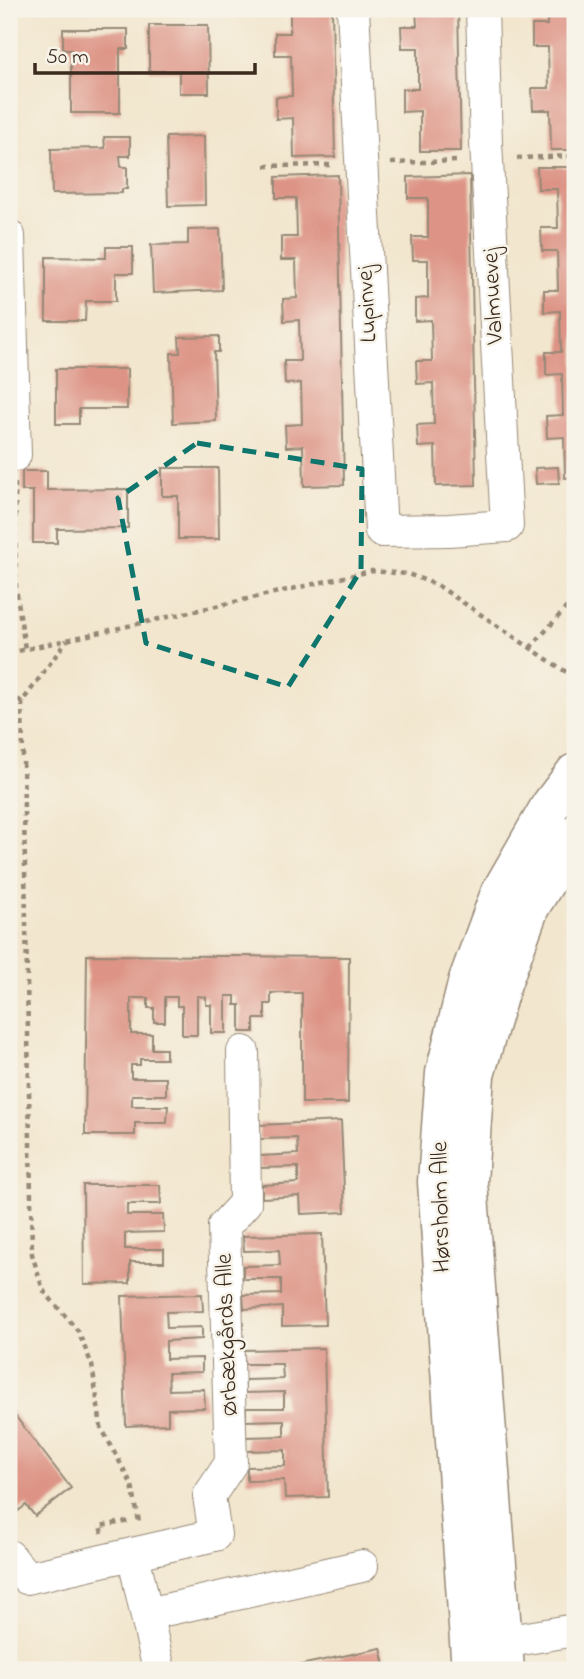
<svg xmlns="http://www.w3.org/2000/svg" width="584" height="1679" viewBox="0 0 584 1679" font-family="'Indie Flower',sans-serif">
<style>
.building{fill:#dd9486}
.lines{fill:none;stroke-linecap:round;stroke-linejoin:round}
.minor-casing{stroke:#968876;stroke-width:34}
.major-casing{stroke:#968876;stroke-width:41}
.path{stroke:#968876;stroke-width:4.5;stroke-dasharray:5 5;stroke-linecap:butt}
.minor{stroke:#fff;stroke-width:32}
.major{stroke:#fff;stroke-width:38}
.marked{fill:none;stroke:#0f766e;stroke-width:5;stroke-dasharray:14 9;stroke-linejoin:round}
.labels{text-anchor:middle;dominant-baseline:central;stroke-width:5;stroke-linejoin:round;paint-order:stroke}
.street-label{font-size:24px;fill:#3b2a1e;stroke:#f7f3e8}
</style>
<rect width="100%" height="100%" fill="#f7f3e8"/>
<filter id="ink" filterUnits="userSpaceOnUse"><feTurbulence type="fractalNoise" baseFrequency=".0143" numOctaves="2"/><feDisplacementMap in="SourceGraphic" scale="14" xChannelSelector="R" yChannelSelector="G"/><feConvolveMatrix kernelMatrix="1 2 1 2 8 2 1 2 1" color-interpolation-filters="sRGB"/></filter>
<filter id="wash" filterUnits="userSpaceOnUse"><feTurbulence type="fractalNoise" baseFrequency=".00686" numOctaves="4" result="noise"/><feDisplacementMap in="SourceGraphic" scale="28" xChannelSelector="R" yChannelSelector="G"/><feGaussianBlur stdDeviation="1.57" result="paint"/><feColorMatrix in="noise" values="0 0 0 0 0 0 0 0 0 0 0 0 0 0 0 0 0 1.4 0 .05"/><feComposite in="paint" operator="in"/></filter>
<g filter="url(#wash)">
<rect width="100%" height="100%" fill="#f2e6ce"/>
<g id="blocks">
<g class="building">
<path d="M290 9H332L335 157 294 158 293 118 276 119V97L292 96 291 55H275V33H290Z"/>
<path d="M416 9H458L461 151H420V111L402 112V89H418V48H402L401 26H417Z"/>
<path d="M547 9H575V150H551L550 110H533L532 88H549L548 47H532V25H547Z"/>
<path d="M149 25H208L209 93H179V71H149Z"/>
<path d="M63 29H128V49H120V113H71V50H63Z"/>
<path d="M204 136 205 205 168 206 166 137Z"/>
<path d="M104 137H130V156H120L121 167H127V189H122V193L52 194 51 149 105 148Z"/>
<path d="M537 167H575V477L565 478 564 437 547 438 546 416 563 415 562 374 546 375V352H561L560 311 544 312V290H558L557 251H542L541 228H558L557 189H538Z"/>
<path d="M338 175 344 485 304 486 303 446 286 447 285 425 302 424 301 383 285 384 284 361H300L299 320 284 321 283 299 297 298 296 260H281V237H297L296 198H276V177Z"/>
<path d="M470 175 476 485 436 486 435 446 418 447 417 425 434 424 433 383 417 384 416 361H432L431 320 415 321V299L428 298V260H413L412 237H428V198H408V177Z"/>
<path d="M220 229 222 290 153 293 151 245 188 244V230Z"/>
<path d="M106 247H133V273H116V301H86L85 321H46V257L106 258Z"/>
<path d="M219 336V352H214L216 421 173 423 171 353H180L179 337Z"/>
<path d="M56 369H127V409H79V424H56Z"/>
<path d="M558 467 559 483 536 484 535 468Z"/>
<path d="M162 468H218L219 539H178V496H162Z"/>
<path d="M22 471H47V490L128 489V528L57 529V543H33V491H22Z"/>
<path d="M87 955 349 957 348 1103H302V993H271V1004H265V1019H254V1032H240V1005H235V996H226V1033H211V1005H206V997L197 996V1035H182V1006H177V997H165V1022H154V1008H148V998H131V1034H152V1049H166V1059H140V1065H131V1078H166V1095H132V1106H168L167 1123H135V1135H85Z"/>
<path d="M341 1121 345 1212 301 1214 300 1196 262 1198V1185L298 1183V1167L260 1168V1156L298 1154 297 1138 259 1139V1125Z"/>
<path d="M83 1185H160L161 1204H127V1215H163L164 1232 125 1233V1249H164V1262H130V1283L84 1284Z"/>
<path d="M322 1234 325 1325 282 1326V1307L244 1309 243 1295 281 1294V1279H243V1266L280 1265 279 1250 244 1251 243 1236Z"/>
<path d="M202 1294 203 1311 166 1312 167 1328 202 1327V1339L166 1341V1359L202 1358V1372L168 1373 169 1390 204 1389 205 1408 168 1409V1424L126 1426 122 1296Z"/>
<path d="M324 1348 328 1497 285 1498 284 1480 247 1481V1467L285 1466V1450L246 1451V1437L284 1436V1420L246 1421V1408H284V1392L245 1393V1380L283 1379 282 1364H244L243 1350Z"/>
<path d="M9 1408 71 1488 35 1516 26 1505 9 1518V1498L17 1492 9 1482Z"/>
<path d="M381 1648 386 1670H281V1669Z"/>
</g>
</g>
</g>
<g filter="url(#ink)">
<use href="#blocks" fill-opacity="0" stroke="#968876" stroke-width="2"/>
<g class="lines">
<g class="minor-casing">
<g id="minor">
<path d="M353 9 381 531 449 530 507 526 486 143 482 9"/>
<path d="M9 236 15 455"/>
<path d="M133 1554 159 1670"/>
<path d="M9 1556 27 1578 215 1535 209 1496 231 1463 224 1226 245 1203 243 1052"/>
<path d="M147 1614 362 1566"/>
<path d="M480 1646 575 1630"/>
</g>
</g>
<g class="major-casing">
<g id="major">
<path d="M471 1670 437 1182 445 1073 468 980 500 893 550 806 575 773"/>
<path d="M505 1670 468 1182 475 1075 501 986 530 907 575 834"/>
</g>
</g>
<g class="path">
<path d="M517 158 575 156"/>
<path d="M391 163 459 161"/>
<path d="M265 166 333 165"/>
<path d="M15 483 16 588 25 649"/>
<path d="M530 648 575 598"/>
<path d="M9 653 371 571 408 574 437 585 575 678"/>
<path d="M9 694 22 702 67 640"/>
<path d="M22 702 32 1254 43 1290 78 1331 92 1365 101 1427 132 1485 139 1522"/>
<path d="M102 1533 100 1526 130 1521"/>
</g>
<use href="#minor" class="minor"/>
<use href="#major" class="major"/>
</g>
</g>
<path class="marked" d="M197 443 362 469 361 570 288 687 146 643 118 498Z"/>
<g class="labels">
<g class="street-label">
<text transform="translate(494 296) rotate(-93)">Valmuevej</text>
<text transform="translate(368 304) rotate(-93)">Lupinvej</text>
<text transform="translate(442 1207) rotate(-91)">Hørsholm Alle</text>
<text transform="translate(228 1335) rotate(-92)">Ørbækgårds Alle</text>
</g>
</g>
<rect width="584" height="1679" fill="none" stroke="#f7f3e8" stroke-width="35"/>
<path d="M35 63v10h220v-10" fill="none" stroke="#3b2a1e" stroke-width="3.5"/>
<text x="46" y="63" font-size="21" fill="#3b2a1e" stroke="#f7f3e8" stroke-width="5" paint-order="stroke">50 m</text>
</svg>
